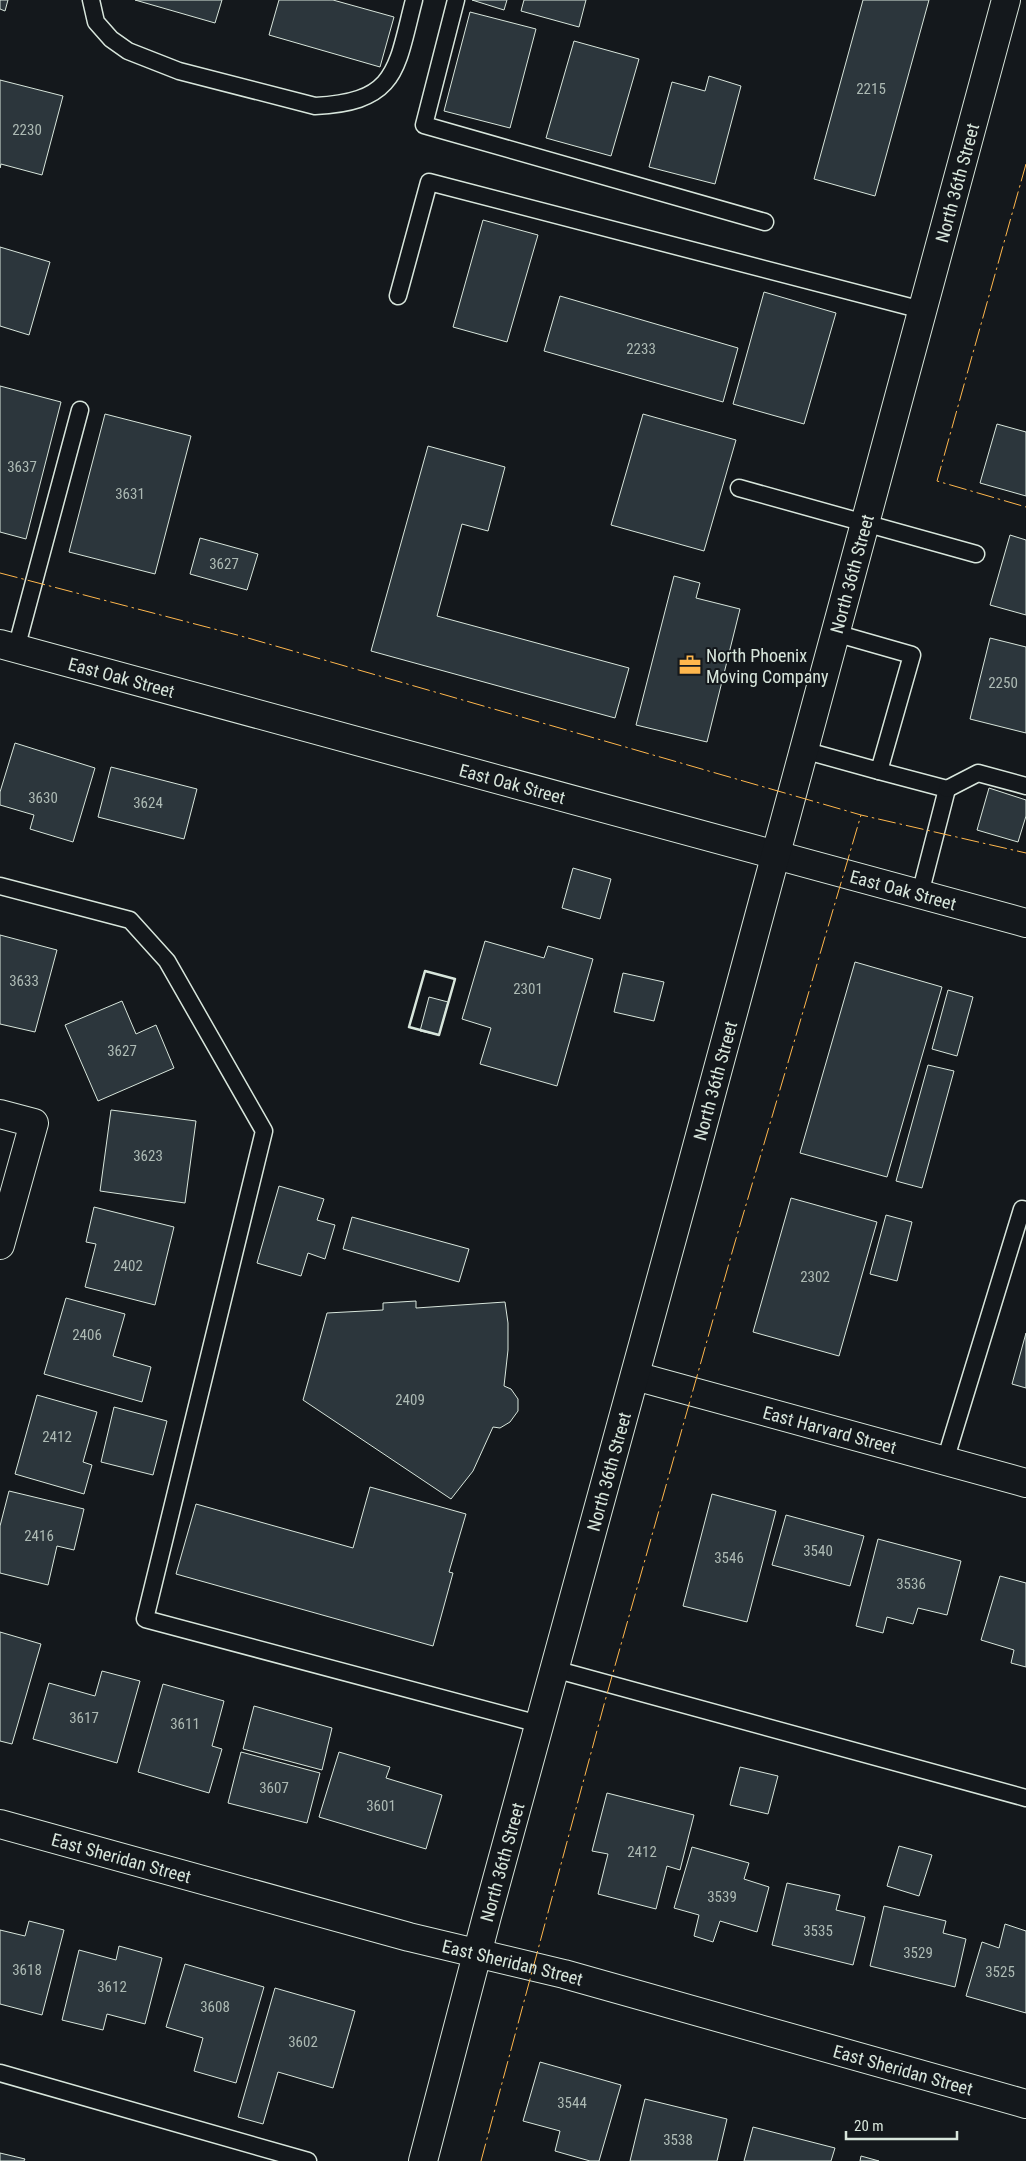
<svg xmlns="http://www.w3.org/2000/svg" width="1026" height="2161" viewBox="0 0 1026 2161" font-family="'Roboto Condensed',sans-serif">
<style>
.building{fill:#2c363c;stroke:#d8e6dc}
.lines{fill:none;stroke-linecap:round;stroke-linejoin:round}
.service-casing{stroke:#d8e6dc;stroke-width:19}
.minor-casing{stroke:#d8e6dc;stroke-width:30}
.tertiary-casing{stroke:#d8e6dc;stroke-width:30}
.secondary-casing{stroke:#d8e6dc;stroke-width:30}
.service{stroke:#14181c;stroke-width:16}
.minor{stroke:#14181c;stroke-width:28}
.tertiary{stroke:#14181c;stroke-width:28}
.secondary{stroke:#14181c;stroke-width:28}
.wall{stroke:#d8e6dc;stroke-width:2.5}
.power{stroke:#ffb74d;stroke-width:1;stroke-dasharray:18 4 2.5 4;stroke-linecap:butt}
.labels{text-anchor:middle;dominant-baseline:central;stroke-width:4;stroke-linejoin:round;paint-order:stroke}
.number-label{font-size:15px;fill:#adbab4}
.street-label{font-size:18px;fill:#d8e6dc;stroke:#14181c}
.poi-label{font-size:18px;fill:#d8e6dc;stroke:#14181c;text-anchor:start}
</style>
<rect width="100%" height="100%" fill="#14181c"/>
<g class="building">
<path d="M0 0H8L5 11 0 9Z"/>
<path d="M135 0H222L215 23Z"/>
<path d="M279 0H333L394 17 380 67 269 35Z"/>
<path d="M472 0H507L504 10Z"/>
<path d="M524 0H586L579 27 521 11Z"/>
<path d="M863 0H929L875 196 814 179Z"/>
<path d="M470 12 536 29 510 128 444 111Z"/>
<path d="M574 41 639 59 611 156 546 138Z"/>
<path d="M709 76 741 86 715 184 649 167 672 82 705 91Z"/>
<path d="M0 80 63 96 42 175 1 164 0 168Z"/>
<path d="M483 220 538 235 507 342 453 327Z"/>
<path d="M0 247 50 262 29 335 0 326Z"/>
<path d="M764 292 836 313 804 424 733 404Z"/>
<path d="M560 296 738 348 723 402 544 351Z"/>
<path d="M0 386 61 402 26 539 0 532Z"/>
<path d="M105 414 191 436 155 574 69 552Z"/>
<path d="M643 414 736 440 704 551 611 525Z"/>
<path d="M997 424 1026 432V496L980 483Z"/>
<path d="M428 446 505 467 488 531 462 524 437 616 629 668 615 718 371 651Z"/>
<path d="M1010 535 1026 540V615L990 605Z"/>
<path d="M200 538 258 554 247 590 190 574Z"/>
<path d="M674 576 700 583 696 598 740 609 707 742 636 725Z"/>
<path d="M990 638 1026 647V733L970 719Z"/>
<path d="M15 743 95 768 73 842 30 829 34 815 0 805V792Z"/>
<path d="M111 767 197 789 184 839 98 817Z"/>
<path d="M989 788 1026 800V816L1018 842 977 830Z"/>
<path d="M573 868 611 879 600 919 562 908Z"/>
<path d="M0 935 57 950 35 1032 0 1024Z"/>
<path d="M485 941 544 958 548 946 593 959 557 1086 480 1064 491 1028 462 1019Z"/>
<path d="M855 962 942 987 887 1177 800 1153Z"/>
<path d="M623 973 664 982 654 1021 614 1012Z"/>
<path d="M948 990 973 997 957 1056 932 1049Z"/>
<path d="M429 997 448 1002 439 1035 420 1031Z"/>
<path d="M122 1001 136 1034 156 1025 174 1068 98 1101 65 1025Z"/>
<path d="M928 1065 954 1071 922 1188 896 1181Z"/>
<path d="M111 1110 196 1121 185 1203 100 1191Z"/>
<path d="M279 1186 324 1199 317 1220 335 1225 325 1259 308 1253 301 1276 257 1263Z"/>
<path d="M791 1198 877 1222 839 1356 753 1332Z"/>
<path d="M94 1207 174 1227 155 1305 85 1287 96 1244 86 1242Z"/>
<path d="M886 1215 912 1222 897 1281 870 1274Z"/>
<path d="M352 1217 469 1249 459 1282 343 1249Z"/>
<path d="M66 1298 125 1314 113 1356 151 1367 142 1402 44 1374Z"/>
<path d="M416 1301V1308L505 1302 508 1323V1350L504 1386 511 1389 518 1399V1411L510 1422 500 1428 493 1427 473 1471 451 1499 303 1400 327 1313 383 1310V1303Z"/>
<path d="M1026 1333V1388L1012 1384Z"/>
<path d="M37 1395 97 1412 83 1462 92 1465 84 1494 15 1474Z"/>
<path d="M114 1407 167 1421 153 1475 101 1462Z"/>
<path d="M370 1487 466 1514 449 1572 453 1573 433 1646 176 1574 196 1504 353 1548Z"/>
<path d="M9 1491 84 1509 74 1550 57 1546 48 1585 0 1573V1526Z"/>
<path d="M712 1494 776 1511 747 1622 683 1606Z"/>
<path d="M786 1515 864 1536 850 1586 772 1565Z"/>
<path d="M878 1539 961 1561 947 1615 918 1608 913 1624 887 1617 883 1633 856 1626Z"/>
<path d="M1000 1576 1026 1583V1667L1011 1663 1014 1650 981 1640Z"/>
<path d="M0 1632 41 1644 12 1744 0 1741Z"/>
<path d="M102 1671 140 1681 117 1763 33 1739 49 1683 95 1696Z"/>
<path d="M163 1684 224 1701 212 1746 222 1749 209 1793 138 1772Z"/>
<path d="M254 1706 332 1728 322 1770 243 1749Z"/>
<path d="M241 1752 320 1773 307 1823 228 1803Z"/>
<path d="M339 1752 390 1767 386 1778 442 1795 426 1849 319 1817Z"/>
<path d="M740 1767 778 1776 768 1814 730 1805Z"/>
<path d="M607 1793 694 1815 680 1870 667 1866 656 1909 598 1894 608 1854 592 1851Z"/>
<path d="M899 1846 932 1855 919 1896 887 1886Z"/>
<path d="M692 1847 749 1863 744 1879 769 1887 757 1932 720 1921 713 1942 694 1936 699 1915 674 1908Z"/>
<path d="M787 1883 840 1895 836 1910 865 1917 853 1965 772 1945Z"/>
<path d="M884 1906 946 1921 943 1933 966 1939 955 1987 870 1966Z"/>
<path d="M29 1921 64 1930 42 2015 0 2004V1930L25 1936Z"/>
<path d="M1005 1924 1026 1931V2013L966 1996 982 1942 999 1948Z"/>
<path d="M119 1946 162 1958 145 2024 107 2014 103 2030 62 2020 79 1950 116 1960Z"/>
<path d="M185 1964 264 1987 236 2083 194 2071 203 2038 166 2027Z"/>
<path d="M275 1988 355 2011 333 2088 278 2072 263 2124 238 2117Z"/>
<path d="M540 2062 621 2085 599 2161H590L555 2151 560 2131 523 2121Z"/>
<path d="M645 2099 727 2119 717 2161H630Z"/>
<path d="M753 2127 835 2148 831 2161H744Z"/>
<path d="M0 2153 25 2159 24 2161H0Z"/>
<path d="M861 2156 879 2161H860Z"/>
</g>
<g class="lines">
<g class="service-casing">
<g id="service">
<path d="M91 0 96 22 111 39 128 51 179 71 315 106C398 102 396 69 414 0"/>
<path d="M456 0 424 125 765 222"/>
<path d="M398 296 429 182 922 310"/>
<path d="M739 488 976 554"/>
<path d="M16 649 80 410"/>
<path d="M803 750 879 771 912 655 835 633"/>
<path d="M879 771 947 789 920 894"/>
<path d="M947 789 978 773 1026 786"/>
<path d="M0 886 130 920 167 961 264 1131 145 1619 539 1724"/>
<path d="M945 1461 1022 1209 1026 1210"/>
<path d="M554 1669 1026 1798"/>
<path d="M0 2073 308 2161"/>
</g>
</g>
<g class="minor-casing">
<g id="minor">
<path d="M0 1114 34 1123 0 1245"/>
<path id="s1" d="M635 1376 1026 1483"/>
<path id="s2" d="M0 1824 409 1937 564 1974 1026 2104"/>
</g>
</g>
<g class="tertiary-casing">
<g id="tertiary">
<path id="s3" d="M0 644 1026 923"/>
</g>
</g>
<g class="secondary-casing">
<g id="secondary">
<path id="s4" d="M423 2161 487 1916 688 1180 1006 0"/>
</g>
</g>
<use href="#service" class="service"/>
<use href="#minor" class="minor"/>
<use href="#tertiary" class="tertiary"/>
<use href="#secondary" class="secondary"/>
<path class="wall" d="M425 971 455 979 439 1035 409 1027Z"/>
<g class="power">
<path d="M1026 164 937 481 1026 507"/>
<path d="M0 573 241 636 861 815 1026 853"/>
<path d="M481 2161 605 1701 733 1249 861 815"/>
</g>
</g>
<defs>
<g id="office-bare" transform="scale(1.725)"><path d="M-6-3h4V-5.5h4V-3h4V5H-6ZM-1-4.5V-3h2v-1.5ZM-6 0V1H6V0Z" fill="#ffb74d" stroke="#14181c" stroke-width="2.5" paint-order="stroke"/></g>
</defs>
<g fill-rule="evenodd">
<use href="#office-bare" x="690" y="665"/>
</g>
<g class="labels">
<g class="number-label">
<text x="871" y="89">2215</text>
<text x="27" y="130">2230</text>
<text x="641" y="349">2233</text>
<text x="22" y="467">3637</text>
<text x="130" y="494">3631</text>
<text x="224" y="564">3627</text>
<text x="1003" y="683">2250</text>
<text x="43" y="798">3630</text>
<text x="148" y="803">3624</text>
<text x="24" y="981">3633</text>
<text x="528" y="989">2301</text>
<text x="122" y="1051">3627</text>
<text x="148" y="1156">3623</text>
<text x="128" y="1266">2402</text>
<text x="815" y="1277">2302</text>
<text x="87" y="1335">2406</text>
<text x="410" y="1400">2409</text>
<text x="57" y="1437">2412</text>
<text x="39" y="1536">2416</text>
<text x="818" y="1551">3540</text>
<text x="729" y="1558">3546</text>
<text x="911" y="1584">3536</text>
<text x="84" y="1718">3617</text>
<text x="185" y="1724">3611</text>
<text x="274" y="1788">3607</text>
<text x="381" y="1806">3601</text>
<text x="642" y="1852">2412</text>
<text x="722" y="1897">3539</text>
<text x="818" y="1931">3535</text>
<text x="918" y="1953">3529</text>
<text x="27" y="1970">3618</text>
<text x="1000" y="1972">3525</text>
<text x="112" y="1987">3612</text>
<text x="215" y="2007">3608</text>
<text x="303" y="2042">3602</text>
<text x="572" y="2103">3544</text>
<text x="678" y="2140">3538</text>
</g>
<g class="street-label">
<text stroke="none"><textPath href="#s4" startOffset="2049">North 36th Street</textPath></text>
<text stroke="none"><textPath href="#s4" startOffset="1644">North 36th Street</textPath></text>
<text stroke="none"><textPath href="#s3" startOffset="126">East Oak Street</textPath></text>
<text stroke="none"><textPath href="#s3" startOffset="531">East Oak Street</textPath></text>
<text stroke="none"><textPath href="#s3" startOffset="936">East Oak Street</textPath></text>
<text stroke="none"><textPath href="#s4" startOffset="1119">North 36th Street</textPath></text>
<text stroke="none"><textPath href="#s1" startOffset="202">East Harvard Street</textPath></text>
<text stroke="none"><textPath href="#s4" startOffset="714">North 36th Street</textPath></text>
<text stroke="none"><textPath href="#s2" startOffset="126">East Sheridan Street</textPath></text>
<text stroke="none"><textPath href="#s4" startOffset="309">North 36th Street</textPath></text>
<text stroke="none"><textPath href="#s2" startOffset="531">East Sheridan Street</textPath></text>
<text stroke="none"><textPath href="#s2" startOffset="936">East Sheridan Street</textPath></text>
</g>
<g class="poi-label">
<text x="706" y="655">North Phoenix<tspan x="706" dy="21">Moving Company</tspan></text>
</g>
</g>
<path d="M846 2131v8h111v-8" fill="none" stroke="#d8e6dc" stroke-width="2.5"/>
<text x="854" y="2131" font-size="15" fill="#d8e6dc" stroke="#14181c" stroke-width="4" paint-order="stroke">20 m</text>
</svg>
